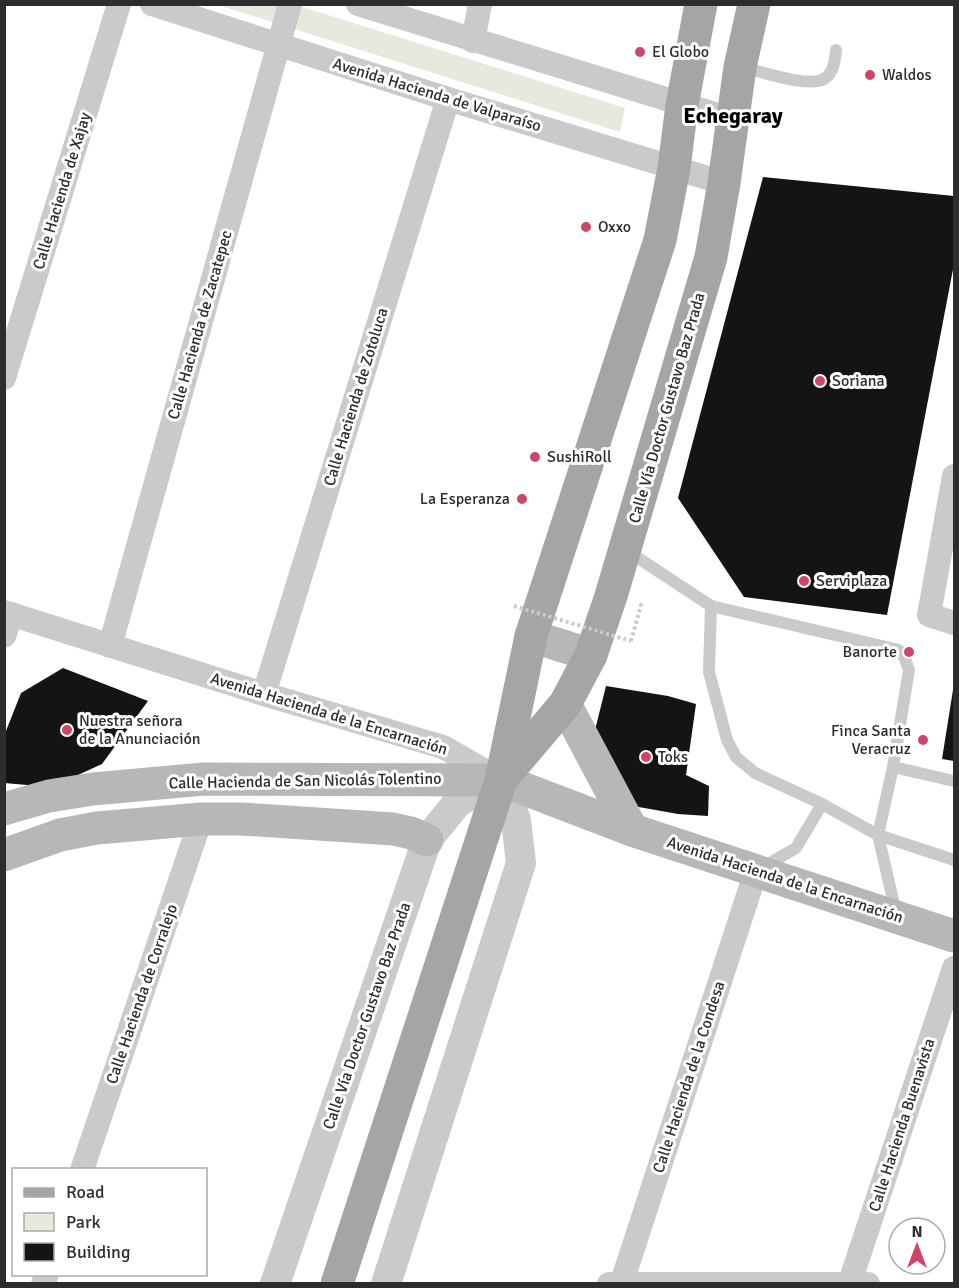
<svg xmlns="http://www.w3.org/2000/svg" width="959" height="1288" viewBox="0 0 959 1288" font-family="Signika,sans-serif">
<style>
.green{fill:#e6e9dd}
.building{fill:#141414}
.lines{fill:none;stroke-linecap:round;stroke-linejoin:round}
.path{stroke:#cacaca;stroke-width:4;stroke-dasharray:3 3;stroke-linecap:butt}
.service{stroke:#cacaca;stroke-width:12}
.minor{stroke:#cacaca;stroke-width:24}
.tertiary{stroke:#cacaca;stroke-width:30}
.secondary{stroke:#b7b7b7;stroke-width:33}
.primary{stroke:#a5a5a5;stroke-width:33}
.path-bridge{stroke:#cacaca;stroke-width:4;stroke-dasharray:3 3;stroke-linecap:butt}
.poi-dot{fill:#cf4568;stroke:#fff;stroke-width:2}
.labels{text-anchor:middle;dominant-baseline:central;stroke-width:6;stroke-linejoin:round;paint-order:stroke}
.poi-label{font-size:16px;fill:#2d2d2d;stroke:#fff;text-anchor:start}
.street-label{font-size:16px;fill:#2d2d2d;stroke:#fff}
.district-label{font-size:22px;font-weight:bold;fill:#000;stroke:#fff}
</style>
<rect width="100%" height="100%" fill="#fff"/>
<path class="green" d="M218 5H296L625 108 620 132Z"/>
<g class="building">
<path d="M763 177 954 196V264L887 615 744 597 678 498Z"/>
<path d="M63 668 148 701 102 764 67 780 39 786 4 783V736L21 693Z"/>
<path d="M606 686 668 696 696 704 686 775 709 786 708 816 678 814 633 806 593 738Z"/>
<path d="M953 690H954V761L942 759Z"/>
</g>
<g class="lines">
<path class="path" d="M631 641 641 605 637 604"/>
<g class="service">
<path d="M741 67C760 71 808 88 824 79 834 73 835 60 836 50"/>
<path d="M626 550 711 606 899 650 905 659 909 670 893 767 878 835 896 913"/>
<path d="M711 606 709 672 727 740 736 757 755 773 822 804 878 835 954 860"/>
<path d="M893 767 954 781"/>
<path d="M763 867 796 848 822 804"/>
</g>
<g class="minor">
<path d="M152 4 448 99 724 183"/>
<path d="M358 4 731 119"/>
<path d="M473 41 480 4"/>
<path d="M4 378 119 4"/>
<path d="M954 476 929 615 954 623"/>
<path d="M4 612 264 694 443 747 501 780"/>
<path d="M4 636 12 614"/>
<path d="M110 646 290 4"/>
<path d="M264 694 448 99"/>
<path d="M82 1170 201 819"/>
<path d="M622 1282 756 871"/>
<path d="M850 1282 954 968"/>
<path d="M43 1284 47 1274"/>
<path d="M609 1284H868"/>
</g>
<path class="tertiary" d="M275 1284 427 840 458 802 501 780 516 820 521 863 386 1284"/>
<g class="secondary">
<path d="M531 636 591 655"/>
<path d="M565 704 632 830"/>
<path d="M4 809 49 796 93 789 204 779 501 780 632 830 954 936"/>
<path d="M4 855 60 835 97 828 201 819H242L393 829 411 833 427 840"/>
</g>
<g class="primary">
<path d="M504 776 565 704 591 655 611 596 711 257 724 183 740 67 754 4"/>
<path d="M337 1284 501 780 531 636 660 240 674 168 682 105 701 4"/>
</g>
<path class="path-bridge" d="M514 606 631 641"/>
</g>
<g class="poi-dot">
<circle cx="640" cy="52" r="6"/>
<circle cx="870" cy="75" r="6"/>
<circle cx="586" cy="227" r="6"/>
<circle cx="820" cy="381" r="6"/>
<circle cx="535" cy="457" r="6"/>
<circle cx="522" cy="499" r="6"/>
<circle cx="804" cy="581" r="6"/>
<circle cx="909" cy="652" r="6"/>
<circle cx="67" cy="730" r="6"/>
<circle cx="923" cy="740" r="6"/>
<circle cx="646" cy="757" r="6"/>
</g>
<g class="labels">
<g class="poi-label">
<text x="652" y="52">El Globo</text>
<text x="882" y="75">Waldos</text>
<text x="598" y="227">Oxxo</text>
<text x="832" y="381">Soriana</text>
<text x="547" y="457">SushiRoll</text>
<text x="510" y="499" text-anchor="end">La Esperanza</text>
<text x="816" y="581">Serviplaza</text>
<text x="897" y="652" text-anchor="end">Banorte</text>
<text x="79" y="721">Nuestra señora<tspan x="79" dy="18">de la Anunciación</tspan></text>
<text x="911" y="731" text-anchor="end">Finca Santa<tspan x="911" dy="18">Veracruz</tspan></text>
<text x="658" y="757">Toks</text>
</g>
<g class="street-label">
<text transform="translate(437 95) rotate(17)">Avenida Hacienda de Valparaíso</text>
<text transform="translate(62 191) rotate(-73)">Calle Hacienda de Xajay</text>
<text transform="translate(200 325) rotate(-74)">Calle Hacienda de Zacatepec</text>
<text transform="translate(356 397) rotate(-73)">Calle Hacienda de Zotoluca</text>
<text transform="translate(667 408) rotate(-74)">Calle Vía Doctor Gustavo Baz Prada</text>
<text transform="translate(329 714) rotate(17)">Avenida Hacienda de la Encarnación</text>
<text transform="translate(305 781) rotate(-1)">Calle Hacienda de San Nicolás Tolentino</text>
<text transform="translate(785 880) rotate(18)">Avenida Hacienda de la Encarnación</text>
<text transform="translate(142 994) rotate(-71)">Calle Hacienda de Corralejo</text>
<text transform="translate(367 1016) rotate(-71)">Calle Vía Doctor Gustavo Baz Prada</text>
<text transform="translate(689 1077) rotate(-72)">Calle Hacienda de la Condesa</text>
<text transform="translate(902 1125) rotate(-72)">Calle Hacienda Buenavista</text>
</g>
<g class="district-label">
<text x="733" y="115">Echegaray</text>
</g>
</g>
<rect width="959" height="1288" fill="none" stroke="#2d2d2d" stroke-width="12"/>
<rect x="12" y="1168" width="195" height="108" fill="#ffffff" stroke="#ababab" stroke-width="1.5"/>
<rect x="24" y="1188" width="30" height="9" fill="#a5a5a5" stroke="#ababab" stroke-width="1.5"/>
<text x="66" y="1198" font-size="18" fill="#2d2d2d">Road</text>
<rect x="24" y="1213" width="30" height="18" fill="#e6e9dd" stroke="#ababab" stroke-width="1.5"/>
<text x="66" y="1228" font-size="18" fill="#2d2d2d">Park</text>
<rect x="24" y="1243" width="30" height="18" fill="#141414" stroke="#ababab" stroke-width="1.5"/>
<text x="66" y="1258" font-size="18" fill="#2d2d2d">Building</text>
<g transform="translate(917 1246)"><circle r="28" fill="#ffffff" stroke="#ababab" stroke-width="1.5"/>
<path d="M0-4.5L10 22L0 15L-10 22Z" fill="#cf4568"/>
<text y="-9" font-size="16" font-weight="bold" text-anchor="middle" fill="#2d2d2d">N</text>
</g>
</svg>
